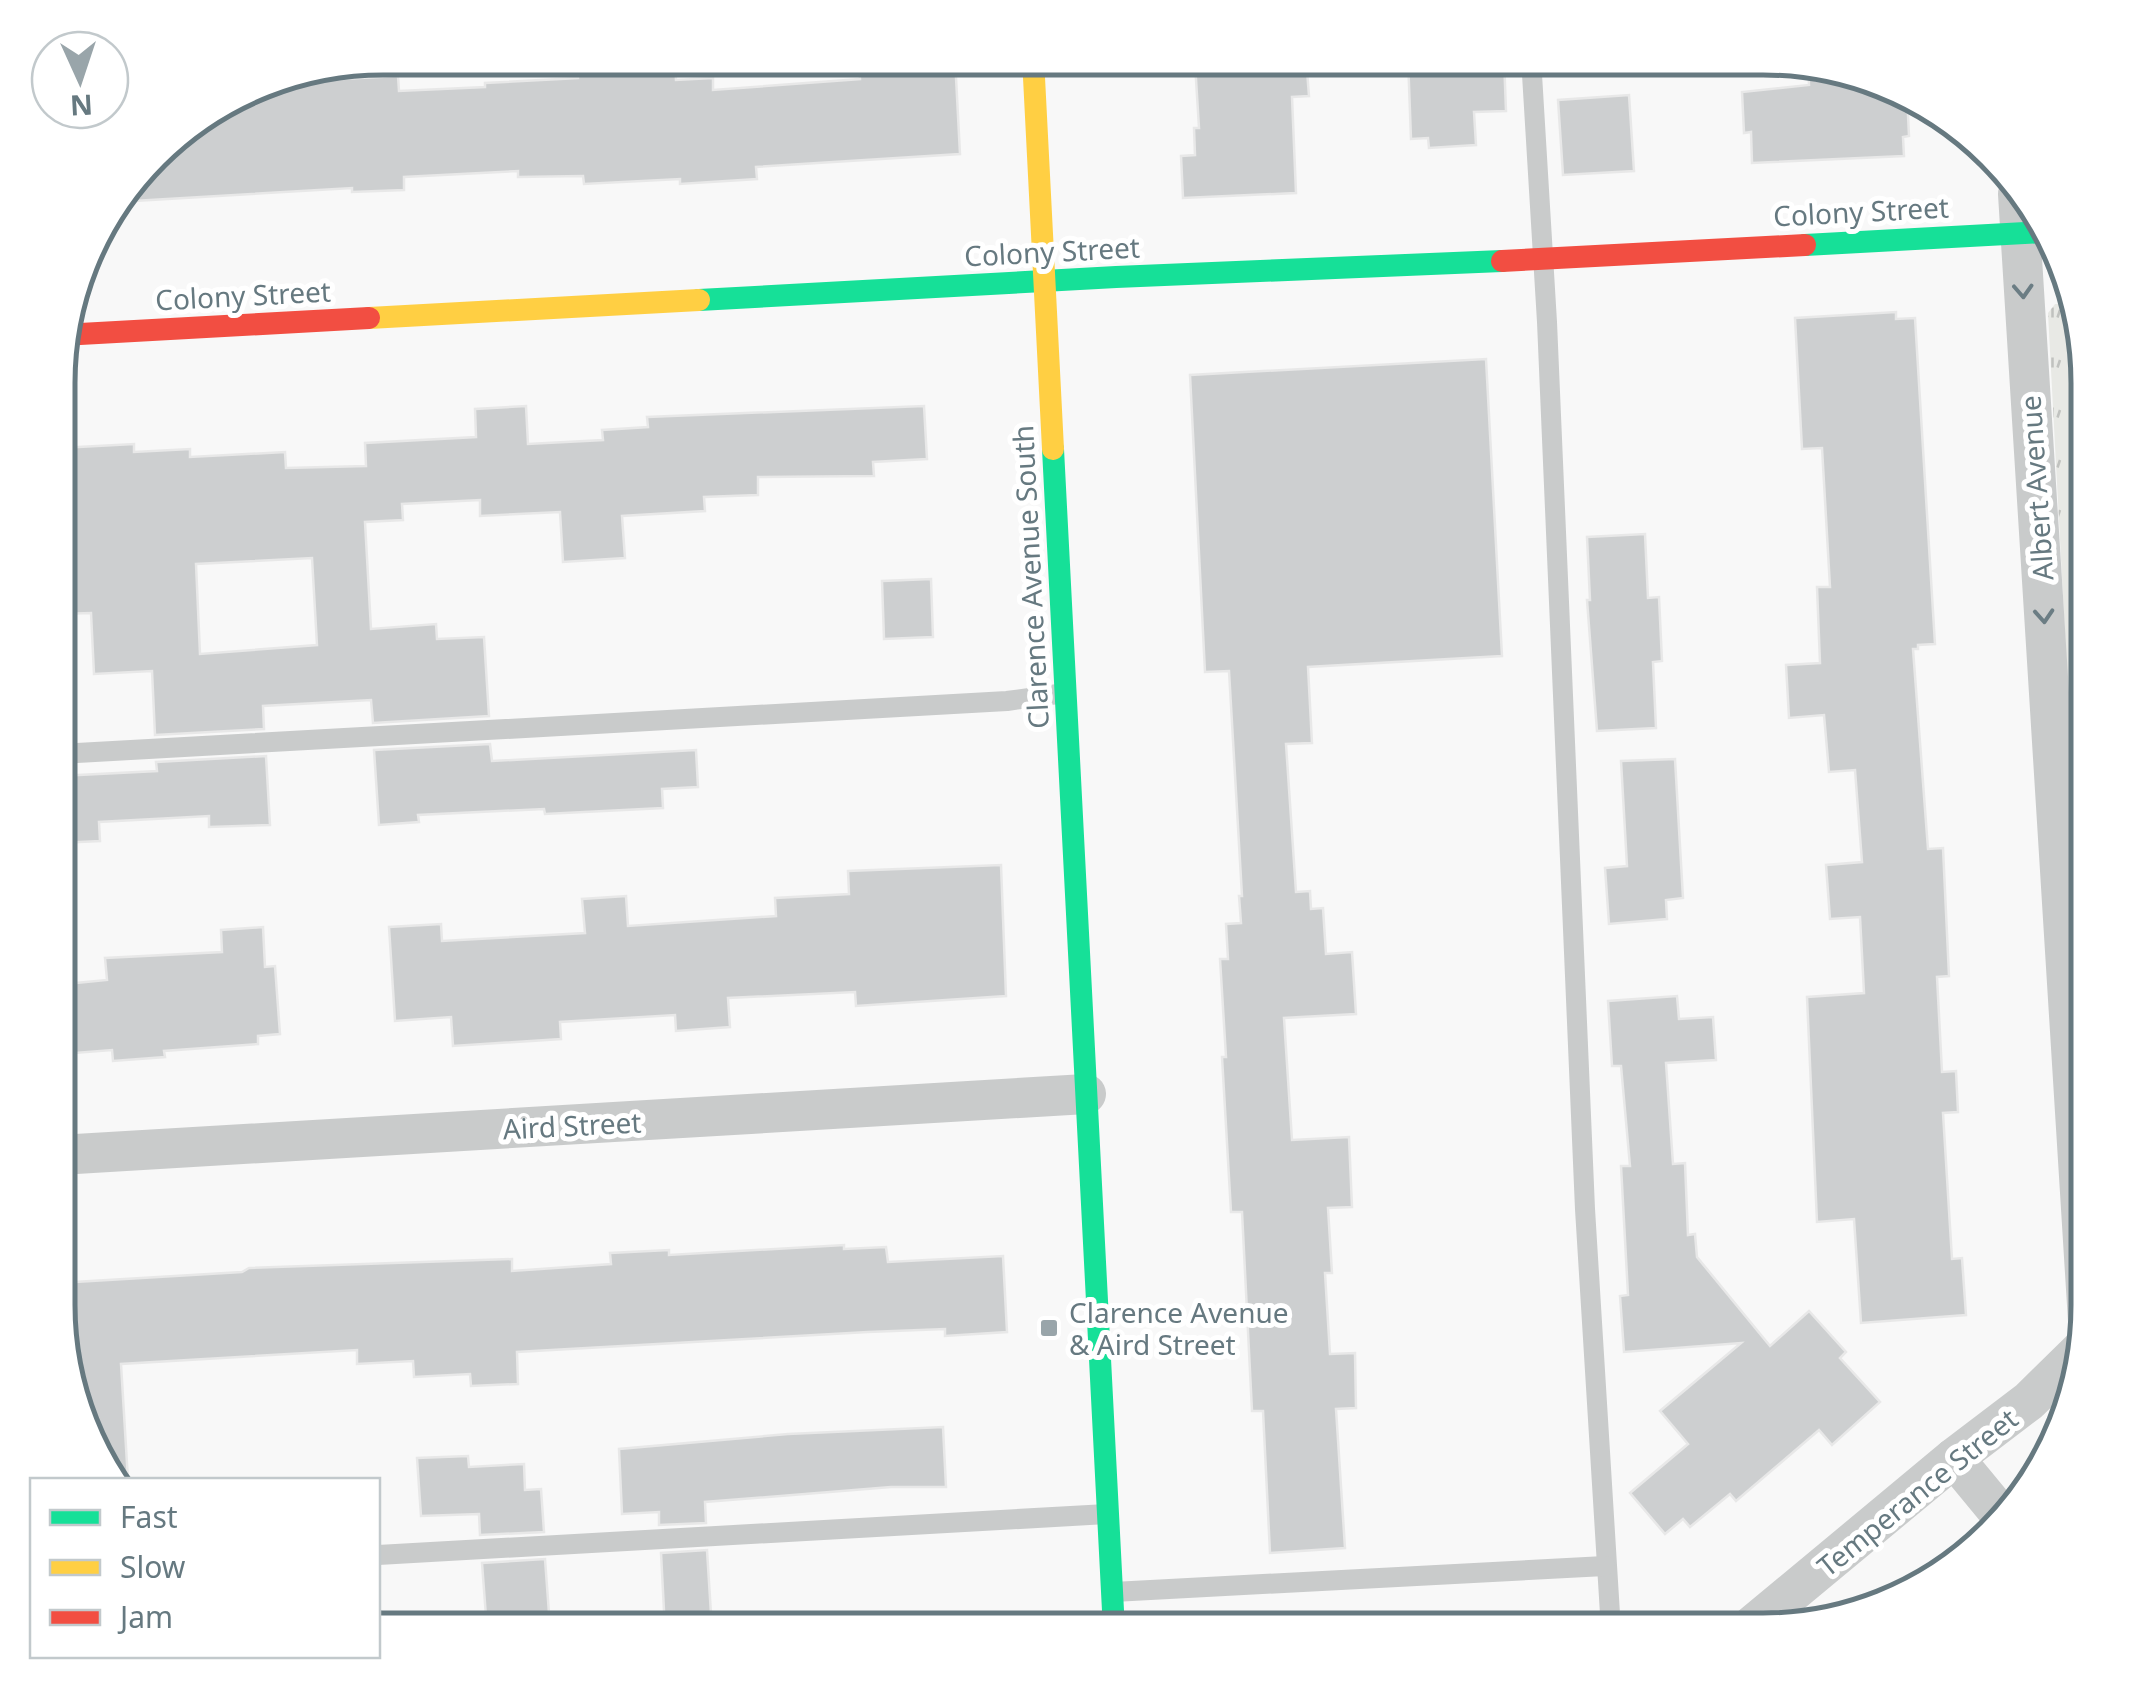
<svg xmlns="http://www.w3.org/2000/svg" width="2146" height="1688" viewBox="0 0 2146 1688" font-family="'Noto Sans',sans-serif">
<style>
.grass{fill:url(#grass-tufts)}
.building{fill:#cdcfd0;stroke:#e8e8e8;stroke-width:2.5;fill-rule:evenodd}
.lines{fill:none;stroke-linecap:round;stroke-linejoin:round}
.lane{stroke:#c9cbcb;stroke-width:20}
.street{stroke:#c9cbcb;stroke-width:40}
.fast{stroke:#16e098;stroke-width:22}
.slow{stroke:#ffcf43;stroke-width:22}
.jam{stroke:#f24e42;stroke-width:22}
.oneway{stroke:#6b7d84}
.poi-dot{fill:#99a5aa;stroke:#fff;stroke-width:4}
.labels{text-anchor:middle;dominant-baseline:central;stroke-width:10;stroke-linejoin:round;paint-order:stroke}
.street-label{font-size:28px;fill:#667980;stroke:#fff}
.poi-label{font-size:28px;fill:#667980;stroke:#fff;text-anchor:start}
.rim{fill:none;stroke:#667980;stroke-width:5}
</style>
<defs>
<pattern id="grass-tufts" width="24" height="20" patternUnits="userSpaceOnUse" patternTransform="scale(2.5)"><rect width="24" height="20" fill="#e8e9e5"/><path d="M3 7l-1-3M5 7V3M7 7l1-3M15 17l-1-3M17 17v-4M19 17l1-3" fill="none" stroke="#c0c2bf"/></pattern>
</defs>
<rect width="100%" height="100%" fill="#f8f8f8"/>
<path class="grass" d="M2073 303 2088 382V1068L2048 313 2055 304Z"/>
<g class="building">
<path d="M577 58H675L676 80 713 78V90L860 79 859 58H955L960 154 756 167 757 179 680 184V179L584 184 583 176 518 177V171L404 177V190L352 192V188L116 202 169 138 256 87 290 85V75L342 72V79L398 76 399 91 485 87V83L578 78Z"/>
<path d="M1306 58 1309 96 1292 97 1296 193 1183 198 1181 156 1195 155 1194 128H1199L1195 63Z"/>
<path d="M1408 58H1504L1506 111 1474 112 1476 145 1429 148 1428 138 1411 139Z"/>
<path d="M1808 64 1887 82 1907 94 1909 136 1903 137 1904 156 1752 163 1751 132 1744 133 1742 92 1809 85Z"/>
<path d="M1629 95 1634 171 1563 175 1558 100Z"/>
<path d="M1896 312V319L1915 318 1935 644 1918 645V649H1913L1928 849 1943 848 1949 976 1937 977 1942 1072 1956 1071 1958 1112 1943 1113 1952 1259 1962 1258 1966 1315 1861 1323 1854 1219 1817 1222 1807 997 1864 993 1860 917 1830 919 1826 865 1862 862 1855 770 1829 772 1824 715 1789 718 1786 665 1820 663 1817 587H1830L1822 448 1802 449 1795 318Z"/>
<path d="M1486 359 1502 656 1308 667 1312 743 1286 744 1296 892 1310 891 1311 909 1323 908 1326 954 1352 952 1356 1014 1284 1018 1292 1140 1349 1137 1352 1207 1328 1208 1332 1273H1325L1330 1354 1355 1353 1356 1408 1336 1409 1345 1548 1270 1553 1263 1411H1252L1242 1212H1231L1222 1057H1226L1220 959H1228L1226 924 1241 923 1239 896H1242L1229 671 1205 672 1190 375Z"/>
<path d="M526 406 528 444 603 440 602 430 648 427 647 417 924 406 927 459 873 462 874 476 758 477V495L704 497 705 511 622 516 625 558 563 562 560 512 480 516V500L402 504 403 520 365 522 371 629 436 624 437 639 484 637 489 716 373 723 371 700 263 706 264 729 155 735 152 671 94 674 91 613 60 614V448L134 444V452L190 449V457L285 452 286 468 366 466 365 443 476 437 475 409ZM312 558 317 645 200 654 196 564Z"/>
<path d="M1645 534 1648 598 1659 597 1662 661 1653 662 1656 728 1597 731 1587 600H1590L1587 537Z"/>
<path d="M931 579 933 637 884 639 882 581Z"/>
<path d="M490 744 492 761 696 750 698 787 662 789 663 808 545 814 544 809 418 815 419 822 379 825 374 750Z"/>
<path d="M266 756 270 825 209 827V816L99 822 100 841 59 843V776L157 771 156 762Z"/>
<path d="M1675 759 1683 898 1666 900 1667 919 1609 924 1605 868 1627 866 1621 761Z"/>
<path d="M1001 865 1006 996 856 1006 855 992 728 998 730 1027 676 1031 675 1015 560 1022 561 1039 453 1046 451 1017 395 1021 389 927 441 924 442 941 585 933 582 899 626 896 628 926 776 916 775 898 849 894 848 871Z"/>
<path d="M263 927 265 967 275 966 280 1034 258 1036V1044L164 1051 165 1057 113 1061 112 1050 62 1054 59 998H67L66 984 107 980 105 958 222 952 221 930Z"/>
<path d="M1677 996 1679 1019 1713 1017 1716 1060 1666 1063 1673 1164 1685 1163 1688 1235 1695 1234 1697 1257 1770 1346 1809 1311 1846 1352 1840 1358 1880 1402 1832 1445 1819 1430 1736 1501 1730 1494 1690 1527 1683 1519 1665 1534 1630 1493 1688 1444 1660 1411 1741 1343 1624 1352 1620 1296 1628 1295 1621 1166H1630L1621 1066H1612L1608 1001Z"/>
<path d="M844 1245V1249L886 1247 888 1262 1003 1256 1007 1332 945 1336V1329L868 1332 517 1352 518 1384 471 1386 470 1374 414 1377 413 1361 357 1364V1350L121 1364 128 1480H115L91 1449 58 1327V1283L242 1272 249 1268 512 1259V1271L611 1264 610 1253 669 1250V1255Z"/>
<path d="M943 1427 946 1487H891L705 1502 706 1523 659 1525V1512L622 1514 619 1449 788 1434Z"/>
<path d="M468 1456 469 1467 524 1464 525 1490 541 1489 544 1532 480 1535 479 1514 421 1516 417 1458Z"/>
<path d="M707 1550 712 1630H665L661 1553Z"/>
<path d="M545 1559 550 1627 487 1630 482 1563Z"/>
</g>
<g class="lines">
<g class="lane">
<path d="M1531 58 1547 322 1585 1209 1611 1630"/>
<path d="M59 754 1007 701 1065 693"/>
<path d="M378 1555 1107 1514"/>
<path d="M1113 1592 1605 1566"/>
</g>
<g class="street">
<path d="M2018 194 2088 1321"/>
<path d="M59 1155 1086 1094"/>
<path d="M1954 1458 2006 1521"/>
<path d="M1747 1630 1954 1458 2029 1401 2083 1348"/>
</g>
<g class="fast">
<path d="M1805 245 2045 232"/>
<path d="M699 300 1116 277 1502 261"/>
<path d="M1053 449 1114 1630"/>
</g>
<g class="slow">
<path d="M1033 58 1053 449"/>
<path d="M369 318 699 300"/>
</g>
<g class="jam">
<path d="M1502 261 1805 245"/>
<path d="M62 335 369 318"/>
</g>
</g>
<defs><path id="oneway-chevron" d="M-2-3.5L2.5 0L-2 3.5" fill="none" stroke-width="1.6" stroke-linecap="round" stroke-linejoin="round" transform="scale(2.5)"/></defs>
<g class="oneway">
<use href="#oneway-chevron" transform="translate(2023 291) rotate(87)"/>
<use href="#oneway-chevron" transform="translate(2044 616) rotate(86)"/>
</g>
<rect class="poi-dot" x="1039" y="1318" width="20" height="20" rx="5"/>
<g class="labels">
<g class="street-label">
<text transform="translate(1861 211) rotate(-3)">Colony Street</text>
<text transform="translate(1052 251) rotate(-3)">Colony Street</text>
<text transform="translate(243 295) rotate(-3)">Colony Street</text>
<text transform="translate(2036 488) rotate(-94)">Albert Avenue</text>
<text transform="translate(1030 577) rotate(-93)">Clarence Avenue South</text>
<text transform="translate(572 1125) rotate(-3)">Aird Street</text>
<text transform="translate(1917 1492) rotate(-39)">Temperance Street</text>
</g>
<g class="poi-label">
<text x="1069" y="1312">Clarence Avenue<tspan x="1069" dy="32">&amp; Aird Street</tspan></text>
</g>
</g>
<path d="M0 0H2146V1688H0ZM383 75H1763A308 308 0 0 1 2071 383V1305A308 308 0 0 1 1763 1613H383A308 308 0 0 1 75 1305V383A308 308 0 0 1 383 75Z" fill="#fff" fill-rule="evenodd"/>
<path class="rim" d="M383 75H1763A308 308 0 0 1 2071 383V1305A308 308 0 0 1 1763 1613H383A308 308 0 0 1 75 1305V383A308 308 0 0 1 383 75Z"/>
<rect x="30" y="1478" width="350" height="180" fill="#ffffff" stroke="#c2c9cc" stroke-width="2.5"/>
<rect x="50" y="1510" width="50" height="15" fill="#16e098" stroke="#c2c9cc" stroke-width="2.5"/>
<text x="120" y="1528" font-size="30" fill="#667980">Fast</text>
<rect x="50" y="1560" width="50" height="15" fill="#ffcf43" stroke="#c2c9cc" stroke-width="2.5"/>
<text x="120" y="1578" font-size="30" fill="#667980">Slow</text>
<rect x="50" y="1610" width="50" height="15" fill="#f24e42" stroke="#c2c9cc" stroke-width="2.5"/>
<text x="120" y="1628" font-size="30" fill="#667980">Jam</text>
<g transform="translate(80 80) rotate(177)"><circle r="48" fill="#ffffff" stroke="#c2c9cc" stroke-width="2.5"/>
<path d="M0-8L18 38L0 25L-18 38Z" fill="#99a5aa"/>
<text y="-15" font-size="28" font-weight="bold" text-anchor="middle" fill="#667980">N</text>
</g>
</svg>
